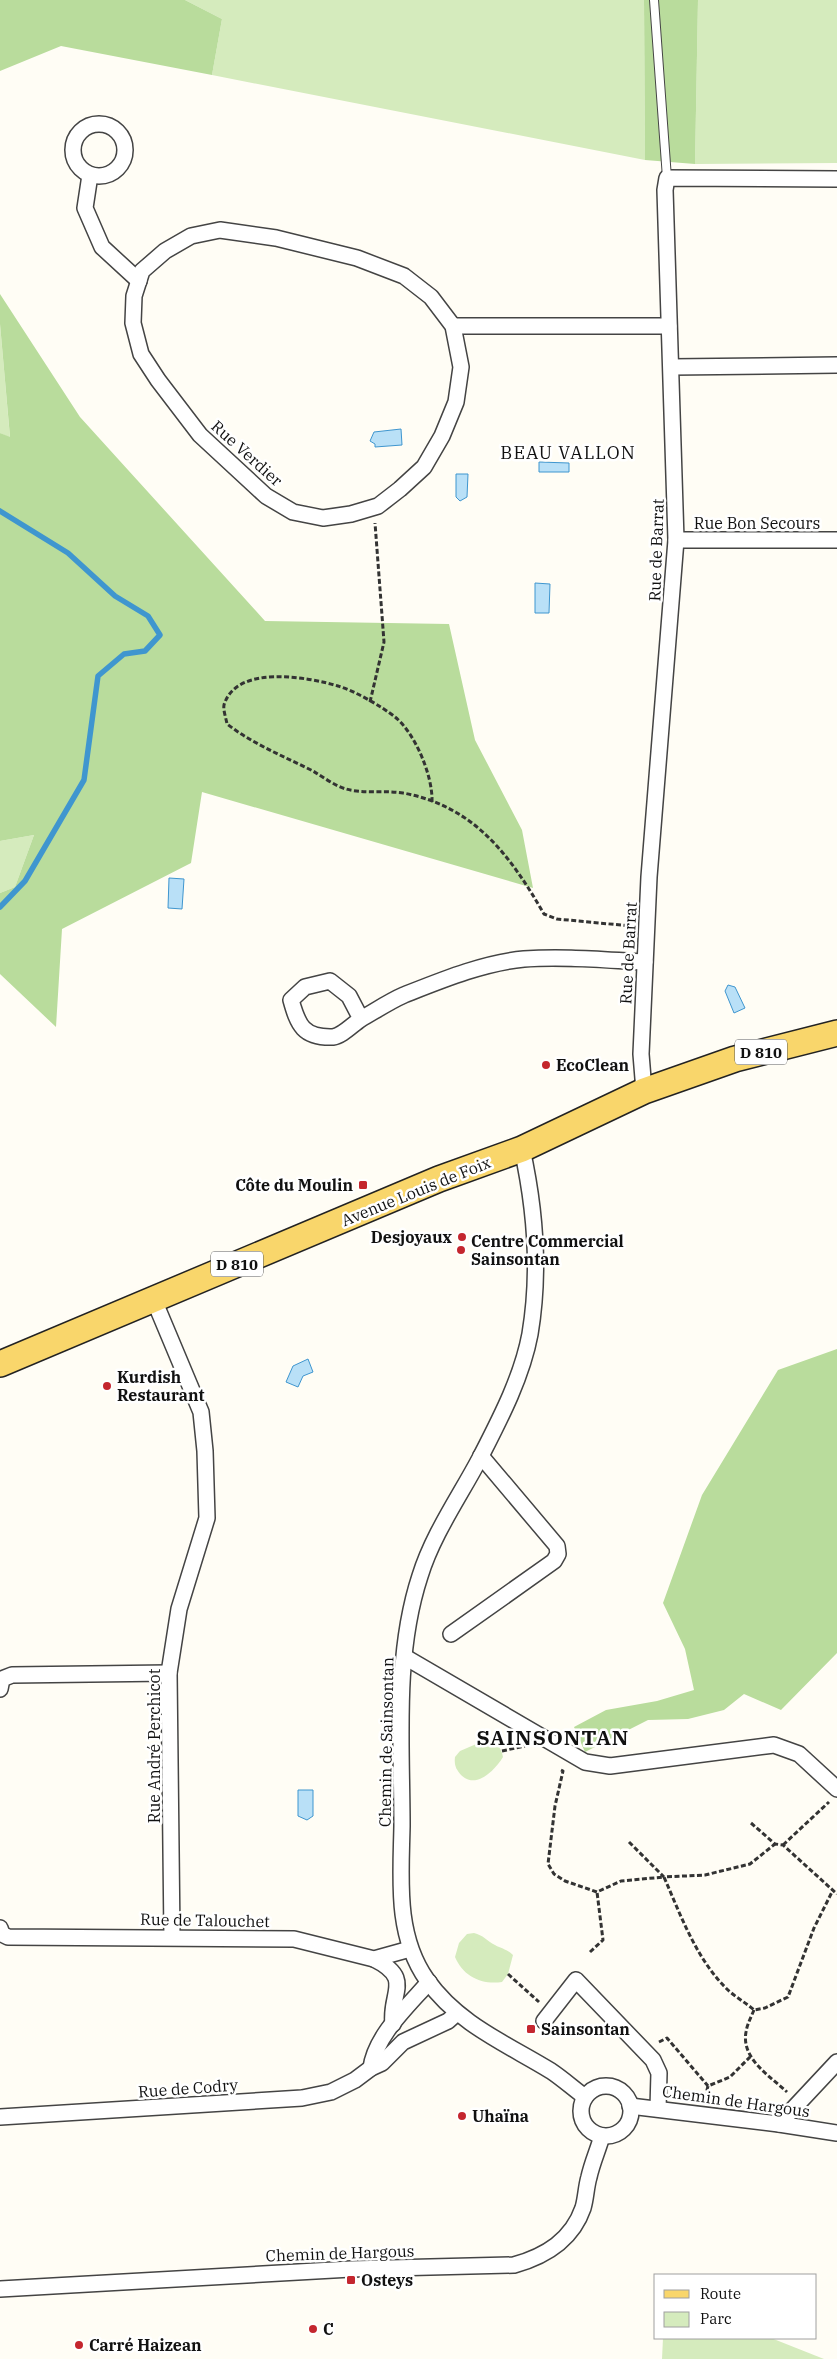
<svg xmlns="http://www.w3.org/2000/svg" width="837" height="2359" viewBox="0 0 837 2359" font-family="'IBM Plex Serif',serif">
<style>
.green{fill:#d5ebbd}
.forest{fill:#b9dc9c}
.water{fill:#b9e0f7;stroke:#3f96cf}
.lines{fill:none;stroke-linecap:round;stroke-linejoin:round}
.stream{stroke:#3f96cf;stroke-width:5.5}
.lane-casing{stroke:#444;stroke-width:10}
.street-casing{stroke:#444;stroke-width:18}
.primary-casing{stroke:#222;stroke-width:28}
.path{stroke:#333;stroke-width:3;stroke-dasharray:5 2.5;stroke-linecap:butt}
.lane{stroke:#fff;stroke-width:8}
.street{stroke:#fff;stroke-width:15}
.primary{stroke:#f9d66b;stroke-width:25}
.poi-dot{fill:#c4262e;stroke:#fff;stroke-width:2}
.labels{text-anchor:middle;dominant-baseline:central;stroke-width:5;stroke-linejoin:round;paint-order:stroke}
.shield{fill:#fff;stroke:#585858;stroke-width:1}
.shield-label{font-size:15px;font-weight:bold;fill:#111}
.street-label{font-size:16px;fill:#111;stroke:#fff}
.poi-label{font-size:16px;font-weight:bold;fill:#111;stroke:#fff;text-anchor:start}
.neighbourhood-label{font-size:18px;letter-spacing:1px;fill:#111;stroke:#fff}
.district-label{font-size:21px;font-weight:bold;letter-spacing:1px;fill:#111;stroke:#fff}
</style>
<rect width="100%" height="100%" fill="#fffdf5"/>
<g class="green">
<path d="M185 0H644L645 160 212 75 222 19Z"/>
<path d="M698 0H837V163L695 164Z"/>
<path d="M0 324 10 438 0 433Z"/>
<path d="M34 835 15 887 0 893V841Z"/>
<path d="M481 1742C494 1742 500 1743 503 1757 495 1770 476 1790 461 1775 456 1769 454 1765 455 1757L460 1751Z"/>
<path d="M474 1933C483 1935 487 1941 495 1945 502 1949 507 1949 513 1955L508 1974 502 1982C481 1985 463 1976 455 1957L459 1943 467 1934Z"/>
<path d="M663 2338H771L824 2359H662Z"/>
</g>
<g class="forest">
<path d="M0 0H185L222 19 212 75 61 46 0 71Z"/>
<path d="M644 0H698L695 164 645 160Z"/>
<path d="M0 294 80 417 265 621 449 624 475 740 522 830 533 888 202 792 191 863 62 929 56 1027 0 974V893L15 887 34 835 0 841V433L10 437 0 324Z"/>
<path d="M837 1349V1653L781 1710 744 1694 724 1710 688 1719 648 1720 585 1752 574 1727 606 1710 657 1701 694 1690 685 1649 663 1603 702 1495 778 1370Z"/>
</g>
<g class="water">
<path d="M401 429 402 445 375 447V444L370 441 374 432Z"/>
<path d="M539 462 569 463V472H539Z"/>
<path d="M456 474H468L467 497 460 501 456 497Z"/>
<path d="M535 583 550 584 549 613H535Z"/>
<path d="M169 878 184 879 182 909 168 908Z"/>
<path d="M728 985 735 987 745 1008 734 1013 725 991Z"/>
<path d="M308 1359 313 1372 303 1376 298 1387 286 1382 293 1366Z"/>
<path d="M298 1790H313V1816L307 1820 298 1816Z"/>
</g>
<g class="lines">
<path class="stream" d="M0 511 68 553 115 596 148 616 160 635 145 651 124 654 98 676 84 780 25 881 0 907"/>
<g class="lane-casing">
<path id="lane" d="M654 0 667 178"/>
</g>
<g class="street-casing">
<g id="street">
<circle cx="99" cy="150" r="26"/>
<path d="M90 175 85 208 102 247 139 281"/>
<path d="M220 230 276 238 357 258 404 276 431 297 453 326 461 367 456 402 442 436 424 467 400 489 378 506 351 514 323 518 293 512 266 496 200 435 158 380 141 354 133 323 134 296 142 271 165 251 191 236Z"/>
<path d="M453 326H669"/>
<path d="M672 367 837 365"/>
<path d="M676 540H837"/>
<path d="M361 1019 349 996 330 981 305 987 291 1000C298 1025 303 1038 333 1037 342 1036 353 1024 361 1019 375 1011 390 1001 404 995 442 980 483 963 524 959 564 956 605 960 645 962"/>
<path d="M644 1091 641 1054 649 877 676 540 665 190 667 178 837 179"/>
<path d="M522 1149C535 1208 540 1274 530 1334 522 1377 500 1419 480 1458 460 1496 433 1534 420 1576 394 1655 402 1744 402 1826 401 1878 395 1935 427 1980 458 2024 507 2044 551 2071 563 2079 574 2089 585 2097"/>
<path d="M154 1300 201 1412 205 1451 207 1518 179 1609 169 1673 172 1937"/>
<path d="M451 1634 554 1561 558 1554 557 1546 481 1456"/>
<path d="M405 1657 585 1762 610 1766 774 1745 799 1754 837 1789"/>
<path d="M0 1689 2 1679 12 1675 169 1673"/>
<path d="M0 1928 2 1934 8 1937 294 1939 374 1959 410 1949"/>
<path d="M374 1959C414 1979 389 1993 393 2024"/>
<path d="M544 2021 576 1980 653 2060 659 2073 658 2108"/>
<path d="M371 2068C375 2036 408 2006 429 1982"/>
<circle cx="606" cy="2111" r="25"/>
<path d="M630 2106 779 2124 837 2133"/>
<path d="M0 2117 302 2098 331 2092 355 2080 371 2068 382 2063 403 2042 448 2021 457 2013"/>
<path d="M779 2124 837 2062"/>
<path d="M0 2289 351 2269 514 2265C546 2256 572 2240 583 2208 586 2198 586 2187 589 2177 592 2163 598 2150 602 2136"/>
</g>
</g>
<g class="primary-casing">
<path id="primary" d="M0 1364 439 1179 522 1149 644 1091 735 1059 837 1033"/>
</g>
<g class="path">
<path d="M370 702 384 642 375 523"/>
<path d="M432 802C433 776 415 733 395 717 381 706 355 691 338 686 308 677 236 664 224 705 223 710 226 718 227 724 253 744 283 756 313 771 323 777 335 786 346 789 364 794 384 790 403 793 474 806 510 855 544 914L557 919 631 926"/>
<path d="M502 1751 525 1746"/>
<path d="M561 1770 563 1771 555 1806 548 1864 554 1874 565 1881 597 1892 621 1881 664 1877C681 1916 697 1961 729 1991 737 1998 746 2003 754 2010L765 2008 788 1997 814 1928 833 1890"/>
<path d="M751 1823 775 1844 783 1845 837 1894"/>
<path d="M629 1842 664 1877 705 1875 750 1864 775 1844"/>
<path d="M783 1845 829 1802"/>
<path d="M590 1952 603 1940 597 1892"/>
<path d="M508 1974 539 2002"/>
<path d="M754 2010C751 2017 747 2025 746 2032 741 2059 770 2076 787 2092"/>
<path d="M659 2042 667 2038 708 2086"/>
<path d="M705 2098 708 2086 730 2077 750 2057"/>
</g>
<use href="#lane" class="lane"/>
<use href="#street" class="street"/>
<use href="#primary" class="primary"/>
</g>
<g class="poi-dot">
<circle cx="546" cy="1065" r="5"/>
<rect x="358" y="1180" width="10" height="10" rx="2.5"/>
<circle cx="462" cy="1237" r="5"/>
<circle cx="461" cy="1250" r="5"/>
<circle cx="107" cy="1386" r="5"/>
<rect x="526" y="2024" width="10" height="10" rx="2.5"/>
<circle cx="462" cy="2116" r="5"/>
<rect x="346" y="2275" width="10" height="10" rx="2.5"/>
<circle cx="313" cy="2329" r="5"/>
<circle cx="79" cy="2345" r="5"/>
</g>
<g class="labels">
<g class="shield">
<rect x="735" y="1039.5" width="52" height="25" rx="4"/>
<rect x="211" y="1251.5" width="52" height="25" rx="4"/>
</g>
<g class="shield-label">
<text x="761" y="1052">D 810</text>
<text x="237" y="1264">D 810</text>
</g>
<g class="street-label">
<text transform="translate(247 453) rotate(42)">Rue Verdier</text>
<text x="757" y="523">Rue Bon Secours</text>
<text transform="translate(656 550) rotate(-88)">Rue de Barrat</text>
<text transform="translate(628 953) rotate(-87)">Rue de Barrat</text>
<text transform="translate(416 1191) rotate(-22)">Avenue Louis de Foix</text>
<text transform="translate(386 1742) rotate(-89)">Chemin de Sainsontan</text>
<text transform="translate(154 1746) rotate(-90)">Rue André Perchicot</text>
<text transform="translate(205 1920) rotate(1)">Rue de Talouchet</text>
<text transform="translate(188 2088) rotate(-4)">Rue de Codry</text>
<text transform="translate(736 2101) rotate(8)">Chemin de Hargous</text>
<text transform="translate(340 2253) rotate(-2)">Chemin de Hargous</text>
</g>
<g class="poi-label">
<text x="556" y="1065">EcoClean</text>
<text x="353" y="1185" text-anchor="end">Côte du Moulin</text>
<text x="452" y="1237" text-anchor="end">Desjoyaux</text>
<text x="471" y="1241">Centre Commercial<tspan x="471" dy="18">Sainsontan</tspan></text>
<text x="117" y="1377">Kurdish<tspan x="117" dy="18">Restaurant</tspan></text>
<text x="541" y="2029">Sainsontan</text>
<text x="472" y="2116">Uhaïna</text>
<text x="361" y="2280">Osteys</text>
<text x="323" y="2329">C</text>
<text x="89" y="2345">Carré Haizean</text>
</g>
<g class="neighbourhood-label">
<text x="568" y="452">BEAU VALLON</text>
</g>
<g class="district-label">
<text x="553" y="1737">SAINSONTAN</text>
</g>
</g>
<rect x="654" y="2274" width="162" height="65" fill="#ffffff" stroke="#a0a0a0"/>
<rect x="664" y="2290" width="25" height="8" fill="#f9d66b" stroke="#a0a0a0"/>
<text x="700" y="2299" font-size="15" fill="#111111">Route</text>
<rect x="664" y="2312" width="25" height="15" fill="#d5ebbd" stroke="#a0a0a0"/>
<text x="700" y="2324" font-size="15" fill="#111111">Parc</text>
</svg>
